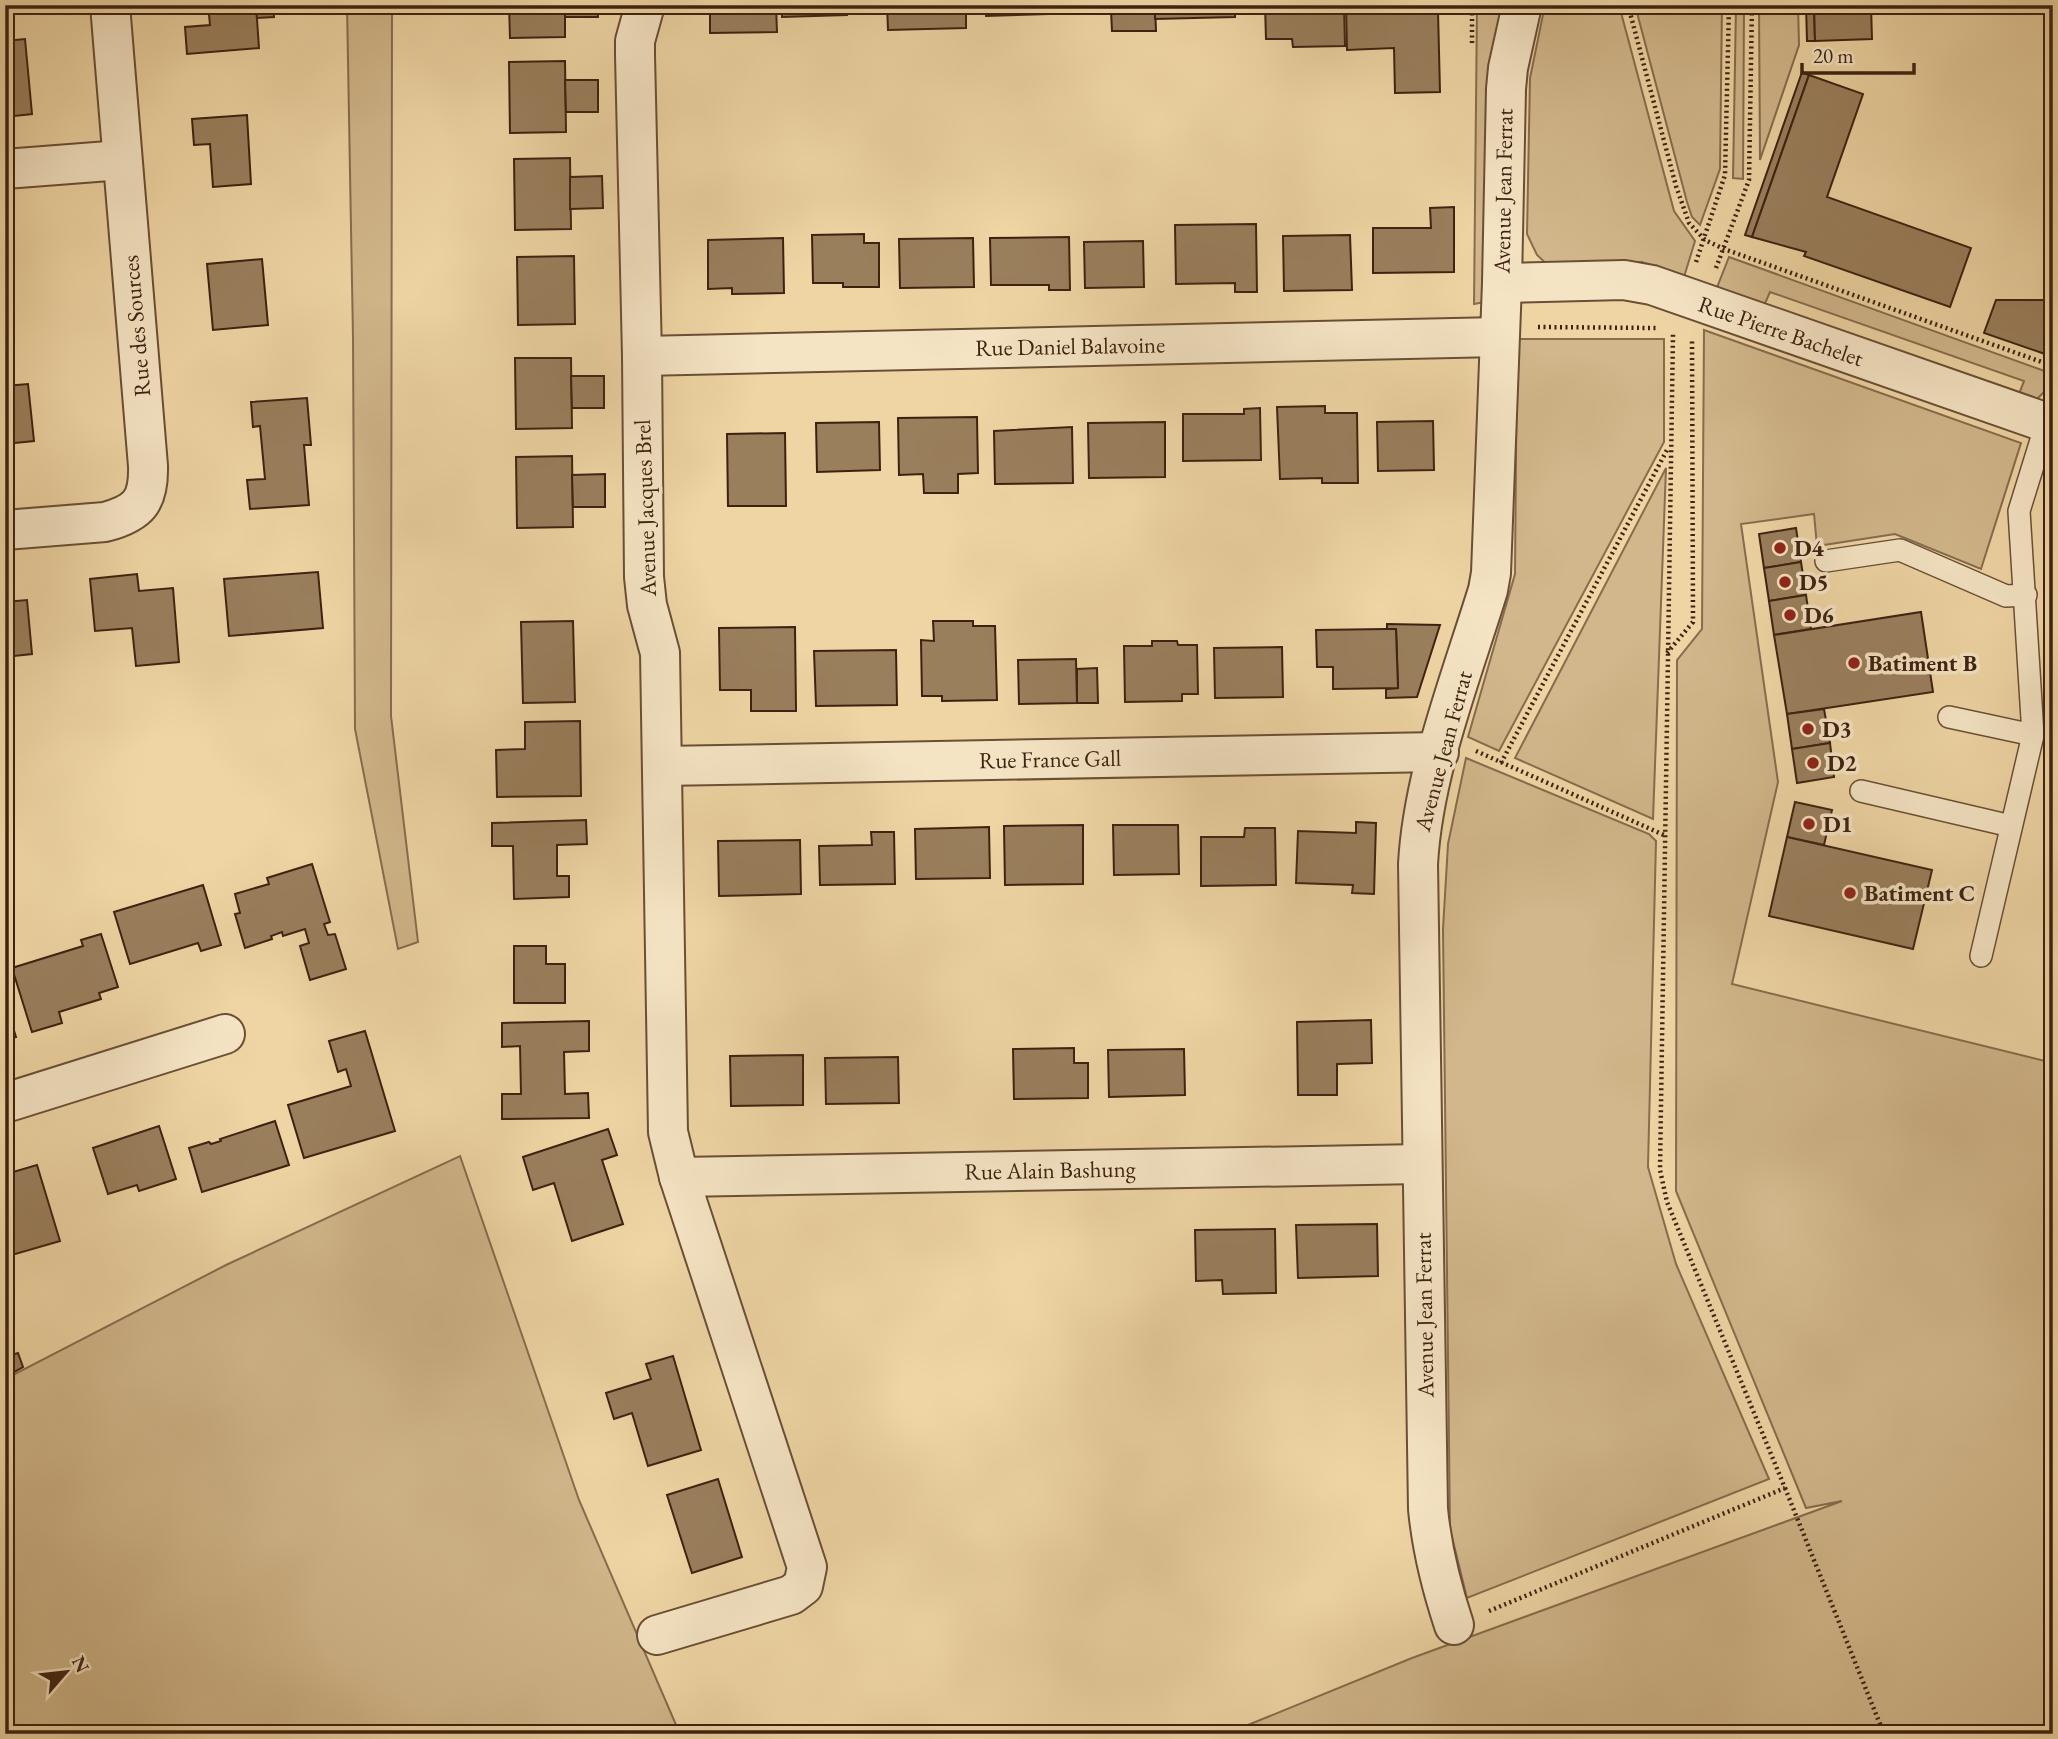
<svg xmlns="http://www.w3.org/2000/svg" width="2058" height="1739" viewBox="0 0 2058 1739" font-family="'EB Garamond',serif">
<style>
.green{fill:#d1b78b;stroke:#876c4e;stroke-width:2}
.building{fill:#9a7f5d;stroke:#3d2211;stroke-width:2}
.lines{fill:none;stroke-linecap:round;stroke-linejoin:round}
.service-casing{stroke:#6a4f36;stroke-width:24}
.minor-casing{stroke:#6a4f36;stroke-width:42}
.path{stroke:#3d2211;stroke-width:4.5;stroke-dasharray:2 3.5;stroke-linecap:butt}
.service{stroke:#f5e4c4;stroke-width:21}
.minor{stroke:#f5e4c4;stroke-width:38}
.poi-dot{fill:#8f2418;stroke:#f5e4c4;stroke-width:2.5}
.labels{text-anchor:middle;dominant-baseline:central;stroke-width:7;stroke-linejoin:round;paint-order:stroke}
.street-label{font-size:23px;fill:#3d2211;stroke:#f5e4c4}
.poi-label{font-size:23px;font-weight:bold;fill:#3d2211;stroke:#f5e4c4;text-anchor:start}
</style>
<rect width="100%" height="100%" fill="#efd5a4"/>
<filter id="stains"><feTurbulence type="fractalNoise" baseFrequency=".00286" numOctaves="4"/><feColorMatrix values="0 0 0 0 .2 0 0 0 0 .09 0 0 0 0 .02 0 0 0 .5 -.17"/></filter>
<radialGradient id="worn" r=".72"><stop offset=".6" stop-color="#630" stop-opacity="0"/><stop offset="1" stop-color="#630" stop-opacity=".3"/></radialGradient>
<g class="green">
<path d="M347 5H392L391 716 418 942 398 949 355 729 353 338Z"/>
<path d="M1477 5H1505L1485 302 1474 304Z"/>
<path d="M1545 5H1619L1674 211 1695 241 1684 277 1642 262 1551 268 1537 255 1527 234 1530 78Z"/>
<path d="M1635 5H1722L1720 169 1700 225 1692 217 1687 202Z"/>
<path d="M1736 5H1744L1743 179 1733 178Z"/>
<path d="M1759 5H1798L1799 45 1760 160Z"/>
<path d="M1729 257 2050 373 2046 390 2035 401 2017 399 2024 381 1770 292 1763 308 1716 290Z"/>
<path d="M1704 330 2021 443 1981 569 1895 534 1817 546 1814 514 1741 524 1778 782 1732 984 2053 1063V1734H1226L1412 1658 1842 1501 1806 1508 1676 1191 1677 660 1702 629Z"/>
<path d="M1517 339H1664V442L1499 751 1468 737 1515 574Z"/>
<path d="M1666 468 1653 819 1515 758Z"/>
<path d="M1466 758 1649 834 1656 841 1648 1167 1676 1264 1769 1479 1467 1598 1450 1529 1443 929 1448 844Z"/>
<path d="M460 1156 579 1500 680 1734H5V1379L226 1265Z"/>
</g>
<g class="building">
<path d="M208 5H256L259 48 187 54 185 27 210 25Z"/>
<path d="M256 5H273L274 17 257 18Z"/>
<path d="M509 5H565V37L510 38Z"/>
<path d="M565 5H597L598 17H565Z"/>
<path d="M710 5H776L777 32 710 33Z"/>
<path d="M782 5H846L847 15 782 17Z"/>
<path d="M887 5H966V28L888 30Z"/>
<path d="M986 5H1047L1048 14 986 16Z"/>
<path d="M1078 5H1155L1156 31H1112L1111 10 1078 11Z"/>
<path d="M1155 5H1235V17L1155 19Z"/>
<path d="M1265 5H1344L1345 46 1293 47 1292 39H1266Z"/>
<path d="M1346 5H1380V12L1438 11 1440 92 1395 93 1394 48 1347 50Z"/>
<path d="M1806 5H1814L1815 41H1807Z"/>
<path d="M1814 5H1871L1872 39 1815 41Z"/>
<path d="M25 39 32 114 5 117V41Z"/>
<path d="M565 61 566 132 510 133 509 62Z"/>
<path d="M1802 72 1809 75 1752 237 1745 235Z"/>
<path d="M1809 75 1863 94 1827 197 1971 248 1950 307 1804 256 1806 252 1752 237Z"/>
<path d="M565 80H598V112H566Z"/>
<path d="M247 115 251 184 213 187 210 144 194 145 192 119Z"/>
<path d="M570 158 571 229 515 230 514 159Z"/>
<path d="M602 176 603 208 570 209V177Z"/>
<path d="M1454 207V272L1373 273V228H1431L1430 208Z"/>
<path d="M1256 224 1257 292H1235V283L1176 284 1175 225Z"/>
<path d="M864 234V243H879V287H843V283H813L812 235Z"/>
<path d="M1350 235 1352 290 1284 291 1283 236Z"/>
<path d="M1069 237 1070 290H1049V285H991L990 238Z"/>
<path d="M783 238 784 293 732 294V288L708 289V240Z"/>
<path d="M973 238 974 287 900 288 899 239Z"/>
<path d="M1143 241 1144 287 1085 288 1084 242Z"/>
<path d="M574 256 575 324 518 325 517 257Z"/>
<path d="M262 259 268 325 213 330 207 264Z"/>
<path d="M1996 300H2044L2045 354 1984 333Z"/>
<path d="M515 358H571L572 428 516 429Z"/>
<path d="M571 376H604V408H572Z"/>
<path d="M28 384 34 441 5 444V386Z"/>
<path d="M307 398 311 445H304L309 505 250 509 247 480 265 479 260 426 253 427 251 402Z"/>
<path d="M1325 406V413H1357L1358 483H1322V478L1280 479 1277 407Z"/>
<path d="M1260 408 1261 460 1183 461V414H1244V409Z"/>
<path d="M977 417 978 473 958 474V493H924L923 474 899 475 898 418Z"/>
<path d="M1433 421 1434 470 1378 471 1377 422Z"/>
<path d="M879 422 880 470 817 472 816 423Z"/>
<path d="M1165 422V477L1089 478 1088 423Z"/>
<path d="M1072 427 1073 483 995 484 994 431Z"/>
<path d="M785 433 786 506H728L727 434Z"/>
<path d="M572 456 573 527 517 528 516 457Z"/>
<path d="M605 474V507H573L572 475Z"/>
<path d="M1796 528 1801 562 1764 568 1759 534Z"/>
<path d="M1801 562 1806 595 1769 601 1764 568Z"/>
<path d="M318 572 323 628 229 636 224 579Z"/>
<path d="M137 574 139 591 173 588 179 662 136 666 132 628 95 631 90 579Z"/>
<path d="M1806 595 1811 629 1774 635 1769 601Z"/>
<path d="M27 600 32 654 5 657V602Z"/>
<path d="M1921 612 1933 692 1787 714 1774 635Z"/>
<path d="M573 621 575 702 523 703 521 622Z"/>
<path d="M933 621H973V626H995L997 700 942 701V696H922L921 640 934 641Z"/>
<path d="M1387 624 1440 625 1417 697 1386 698V689L1398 688 1396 629H1387Z"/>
<path d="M795 627 796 711H751V690H720L719 628Z"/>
<path d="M1387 629H1396L1398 688 1333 689V667H1317L1316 630Z"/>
<path d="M1152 641H1177L1178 645H1197L1198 694H1182V701L1125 702 1124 646H1152Z"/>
<path d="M1282 647 1283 697 1215 698 1214 648Z"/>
<path d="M896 650 897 705 816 706 814 651Z"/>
<path d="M1076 659 1077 703 1019 704 1018 660Z"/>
<path d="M1097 668 1098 703H1077V669Z"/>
<path d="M1824 709 1830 743 1792 749 1787 714Z"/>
<path d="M580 721 581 796 497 797 496 750 525 749V722Z"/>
<path d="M1830 743 1834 777 1797 783 1792 749Z"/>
<path d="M1795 802 1832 810 1824 845 1787 837Z"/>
<path d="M586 820 587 844 557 845V876H569V897L514 899 513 846H492V823Z"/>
<path d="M1356 822 1376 823 1374 894 1352 893 1353 885 1296 883 1298 831 1356 833Z"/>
<path d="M1083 825V884L1005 885 1004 826Z"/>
<path d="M1113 825H1178L1179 874 1114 875Z"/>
<path d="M989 827 990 878 916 879 915 829Z"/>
<path d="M1245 828H1275L1276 885 1201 886V837H1244Z"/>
<path d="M871 832H894L895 884 820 885 819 846 872 845Z"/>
<path d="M1787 837 1932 870 1913 949 1769 916Z"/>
<path d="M800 840 801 894 719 896 718 841Z"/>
<path d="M312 864 330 922 324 924 328 935 335 934 346 969 310 980 300 946 309 943 305 929 283 936 282 932 271 936 272 939 245 948 235 914 240 913 235 894 269 884 267 878Z"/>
<path d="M203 885 221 945 201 951 198 943 130 964 114 912Z"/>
<path d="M101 934 118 987 99 993 101 999 59 1012 62 1023 32 1032 12 968 83 946 81 940Z"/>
<path d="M514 946H546V964H565V1003H514Z"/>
<path d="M5 1001 16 1037 5 1040Z"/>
<path d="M1371 1020 1372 1063 1337 1064V1095H1298L1297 1022Z"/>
<path d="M589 1021V1051L564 1052 565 1094 588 1093 589 1118 502 1119V1094H521L520 1046 502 1047V1023Z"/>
<path d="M365 1031 395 1131 304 1158 288 1105 351 1086 346 1069 338 1072 329 1041Z"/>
<path d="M1074 1048V1063H1088V1098L1014 1099 1013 1049Z"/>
<path d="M1184 1049 1185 1095 1109 1097 1108 1050Z"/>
<path d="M803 1055V1105L731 1106 730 1056Z"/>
<path d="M898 1057 899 1103 826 1104 825 1058Z"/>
<path d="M275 1121 289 1165 202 1192 189 1148 209 1142 211 1144 221 1141 220 1139Z"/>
<path d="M159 1126 176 1179 139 1191 137 1185 108 1194 93 1148Z"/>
<path d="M608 1129 617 1155 602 1160 623 1224 572 1241 554 1183 533 1190 523 1157Z"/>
<path d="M37 1165 60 1241 5 1257V1177L6 1174Z"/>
<path d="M1377 1224 1378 1276 1298 1278 1296 1225Z"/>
<path d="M1275 1229 1276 1293 1223 1294 1222 1280 1196 1281 1195 1230Z"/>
<path d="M18 1353 23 1367 5 1377V1357Z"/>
<path d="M673 1356 701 1450 648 1466 632 1413 614 1419 606 1393 651 1379 646 1364Z"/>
<path d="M718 1479 742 1557 692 1573 667 1495Z"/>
</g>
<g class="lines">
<g class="service-casing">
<g id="service">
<path d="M1826 561 1900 550 2006 596 2026 595"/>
<path d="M1949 717 2033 735"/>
<path d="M1861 791 2011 826"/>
<path d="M1981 956 2033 735 2019 511 2046 424"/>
</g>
</g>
<g class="minor-casing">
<g id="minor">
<path d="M645 5 635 41V55L642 356 644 577 647 605 660 653 668 1132 679 1177 807 1567 803 1586 791 1595 657 1635"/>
<path d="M5 169 122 160"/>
<path d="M1502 283 1624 280 1652 285 2053 425"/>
<path d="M642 356 1499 337"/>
<path d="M5 530 105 522C139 513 149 501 148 466L110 5"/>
<path d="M662 766 1439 752"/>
<path d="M5 1103 225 1034"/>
<path d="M679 1177 1421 1164"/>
<path d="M1454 1625C1441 1586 1432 1550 1428 1509L1418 864C1423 773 1461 678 1488 590L1491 573 1502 283 1506 89 1508 68 1522 5"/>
</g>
</g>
<g class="path">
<path d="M1628 5 1676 186 1689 223 1705 240 1724 249 2053 366"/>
<path d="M1472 43V5"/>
<path d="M1696 262 1725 175 1729 5"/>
<path d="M1716 268 1749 180 1752 5"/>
<path d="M1538 327 1656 328"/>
<path d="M1667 653 1693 622 1692 339"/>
<path d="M1476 751 1664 835"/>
<path d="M1501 763 1668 448"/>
<path d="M1785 1488 1884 1734"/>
<path d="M1489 1611 1785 1488 1667 1202 1660 1170 1673 334"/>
</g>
<use href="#service" class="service"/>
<use href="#minor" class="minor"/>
</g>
<g class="poi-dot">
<circle cx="1780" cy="548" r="7"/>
<circle cx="1785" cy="582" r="7"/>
<circle cx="1790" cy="615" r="7"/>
<circle cx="1854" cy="663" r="7"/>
<circle cx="1808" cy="729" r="7"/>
<circle cx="1813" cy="763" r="7"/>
<circle cx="1809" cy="824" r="7"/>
<circle cx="1850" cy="893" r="7"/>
</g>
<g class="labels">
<g class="street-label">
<text transform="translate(1503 191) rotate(-89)">Avenue Jean Ferrat</text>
<text transform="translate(136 326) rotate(-95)">Rue des Sources</text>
<text transform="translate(1781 331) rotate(19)">Rue Pierre Bachelet</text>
<text transform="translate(1070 346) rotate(-1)">Rue Daniel Balavoine</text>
<text transform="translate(645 508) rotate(-92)">Avenue Jacques Brel</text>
<text transform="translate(1443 751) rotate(-75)">Avenue Jean Ferrat</text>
<text transform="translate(1050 759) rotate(-1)">Rue France Gall</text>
<text transform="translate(1050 1170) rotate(-1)">Rue Alain Bashung</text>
<text transform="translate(1424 1315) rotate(-91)">Avenue Jean Ferrat</text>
</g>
<g class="poi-label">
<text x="1794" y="548">D4</text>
<text x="1799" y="582">D5</text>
<text x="1804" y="615">D6</text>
<text x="1868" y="663">Batiment B</text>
<text x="1822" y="729">D3</text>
<text x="1827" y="763">D2</text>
<text x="1823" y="824">D1</text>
<text x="1864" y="893">Batiment C</text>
</g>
</g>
<rect width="2058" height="1739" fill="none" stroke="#efd5a4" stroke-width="28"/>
<rect x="7" y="7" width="2044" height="1725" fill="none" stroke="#3d2211" stroke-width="3.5"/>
<rect x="14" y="14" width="2030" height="1711" fill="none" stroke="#3d2211" stroke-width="2"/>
<g transform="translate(66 1672) rotate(62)" stroke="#f5e4c4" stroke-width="5" paint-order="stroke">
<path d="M0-5L12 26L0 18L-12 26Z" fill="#3d2211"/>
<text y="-10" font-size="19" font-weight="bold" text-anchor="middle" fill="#3d2211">N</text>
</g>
<path d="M1802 63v10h112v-10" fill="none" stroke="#3d2211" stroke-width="3.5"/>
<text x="1813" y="63" font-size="21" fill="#3d2211" stroke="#f5e4c4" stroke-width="5" paint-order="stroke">20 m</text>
<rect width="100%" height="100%" filter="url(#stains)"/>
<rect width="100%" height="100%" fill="url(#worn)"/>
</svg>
